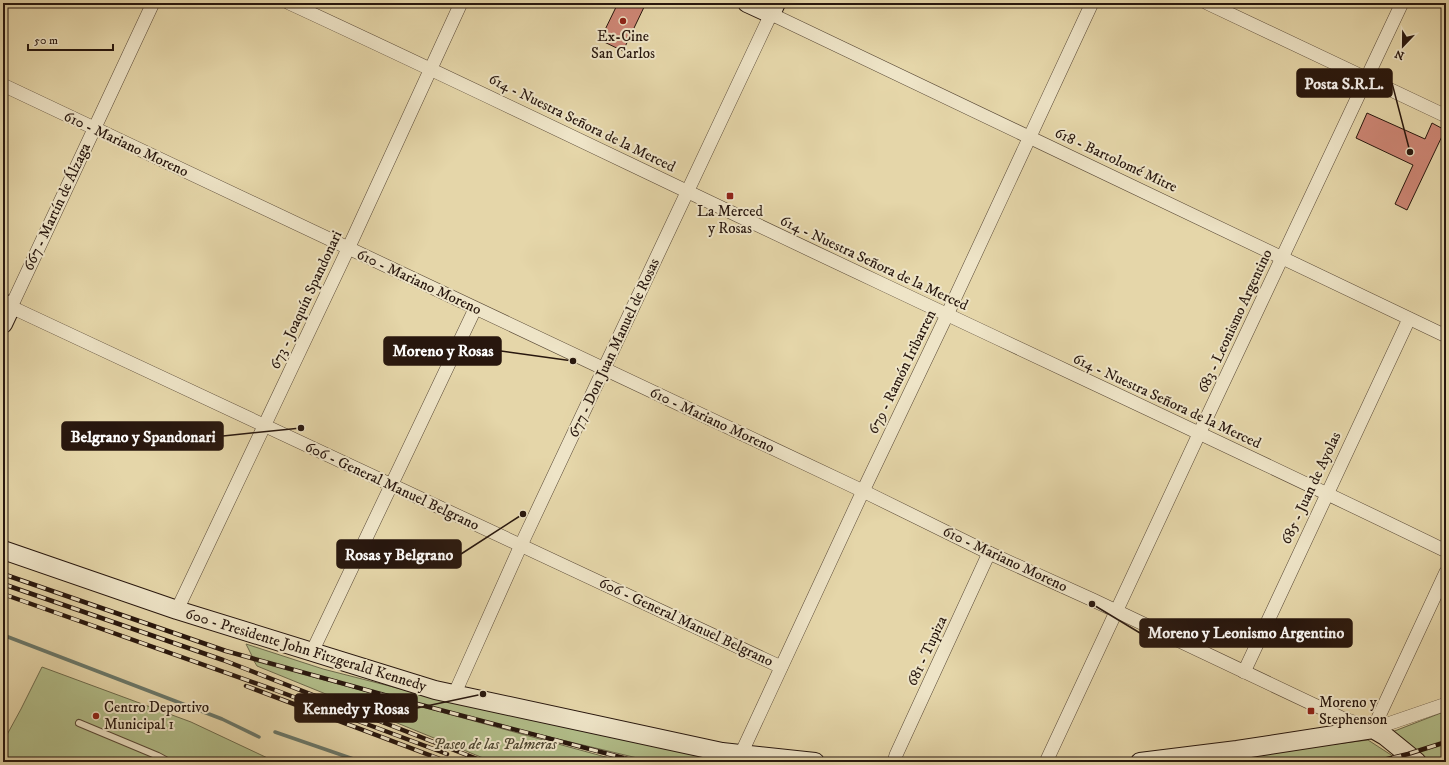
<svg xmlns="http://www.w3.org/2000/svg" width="1449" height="765" viewBox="0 0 1449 765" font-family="'IM FELL DW Pica',serif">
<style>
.green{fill:#b2be8a;stroke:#6d6a4c}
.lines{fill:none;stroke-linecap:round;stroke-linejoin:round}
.stream{stroke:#6a786a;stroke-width:3.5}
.building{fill:#ce8776;stroke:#28170e}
.lane-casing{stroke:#574735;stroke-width:8}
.street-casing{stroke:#574735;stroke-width:14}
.secondary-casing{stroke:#28170e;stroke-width:20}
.lane{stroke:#eee4c7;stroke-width:6}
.street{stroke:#eee4c7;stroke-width:13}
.secondary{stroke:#eee4c7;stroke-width:18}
.rail-casing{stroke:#28170e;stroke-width:4.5}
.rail{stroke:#eee4c7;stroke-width:3;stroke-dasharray:9;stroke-linecap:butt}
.poi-dot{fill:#8f2418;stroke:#eee4c7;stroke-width:1.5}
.labels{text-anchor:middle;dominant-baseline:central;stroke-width:4;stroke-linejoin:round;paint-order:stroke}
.poi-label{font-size:15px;fill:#28170e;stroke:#eee4c7}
.street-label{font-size:15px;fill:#28170e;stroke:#eee4c7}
.park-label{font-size:15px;font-style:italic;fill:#514933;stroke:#eee4c7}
.leader{fill:none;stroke:#28170e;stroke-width:1.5}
.callout-dot{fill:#28170e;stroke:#eee4c7;stroke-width:1.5}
.callout{fill:#28170e;stroke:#28170e;stroke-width:1.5}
.callout-label{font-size:16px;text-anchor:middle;font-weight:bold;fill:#fff}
</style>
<rect width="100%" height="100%" fill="#e5d6a9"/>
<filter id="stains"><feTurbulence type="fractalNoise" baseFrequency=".005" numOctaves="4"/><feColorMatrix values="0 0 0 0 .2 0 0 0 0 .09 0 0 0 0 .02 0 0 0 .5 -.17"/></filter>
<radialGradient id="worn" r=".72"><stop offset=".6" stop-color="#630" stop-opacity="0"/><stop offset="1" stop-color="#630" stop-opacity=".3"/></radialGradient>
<g class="green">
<path d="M246 644 323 669 452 702 697 755 704 762H654L491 723 253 658Z"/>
<path d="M254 661 624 762H493L257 666Z"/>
<path d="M42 667 191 722 276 762H3V742L21 709Z"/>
<path d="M1446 711V762H1424L1392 732Z"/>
<path d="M1368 740 1402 762H1184L1206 760Z"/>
</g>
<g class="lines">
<g class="stream">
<path d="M3 635 222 719 259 737"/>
<path d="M275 732 362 762"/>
</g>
</g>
<g class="building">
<path d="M618 3H646L623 51 600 40Z"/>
<path d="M1367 113 1425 139 1432 123 1445 130 1407 210 1395 204 1413 165 1356 138Z"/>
</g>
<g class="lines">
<g class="lane-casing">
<path id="lane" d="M79 723 158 756 169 762"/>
</g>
<g class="street-casing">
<g id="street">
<path d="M153 3 11 307 781 667"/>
<path d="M289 3C486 94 680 189 876 281 1066 371 1257 459 1446 551"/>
<path d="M1207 3 1446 116"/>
<path d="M3 85 863 491 989 553 1093 600 1342 718 1371 728"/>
<path d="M177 610 348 249 461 3"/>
<path d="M312 652 475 309"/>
<path d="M1244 672 1409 319"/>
<path d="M454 695 521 545 771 14 1446 336"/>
<path d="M1373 729 1446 572"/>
<path d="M1373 729 1446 704"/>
<path d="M741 754 863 491 947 315 1092 3"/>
<path d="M894 762 896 755 989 553"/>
<path d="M1046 762 1199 434 1402 3"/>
</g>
</g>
<g class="secondary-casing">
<g id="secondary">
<path d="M747 3 771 14 776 3"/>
<path d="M3 303 11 307 3 324"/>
<path d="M3 550 177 610 435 690 722 752 815 762"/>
<path d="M1140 762 1237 750 1373 729 1385 736 1417 762"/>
</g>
</g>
<use href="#lane" class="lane"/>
<use href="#street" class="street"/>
<use href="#secondary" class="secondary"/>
<g class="rail-casing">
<g id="rail">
<path d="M3 574 226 651 406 701 639 762"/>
<path d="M3 584 223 660 485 762"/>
<path d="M3 594 275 690 447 754"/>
<path d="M246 686 448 762"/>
<path d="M1375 762 1408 754 1446 742"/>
</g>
</g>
<use href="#rail" class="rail"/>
</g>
<g class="poi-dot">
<circle cx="623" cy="21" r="4"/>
<rect x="726" y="192" width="8" height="8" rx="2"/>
<rect x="1307" y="707" width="8" height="8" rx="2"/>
<circle cx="96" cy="716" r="4"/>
</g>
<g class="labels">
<g class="poi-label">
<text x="623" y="36">Ex-Cine<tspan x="623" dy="17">San Carlos</tspan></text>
<text x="730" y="211">La Merced<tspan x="730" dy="17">y Rosas</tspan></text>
<text x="1319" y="702" text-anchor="start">Moreno y<tspan x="1319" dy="17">Stephenson</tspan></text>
<text x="104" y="707" text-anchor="start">Centro Deportivo<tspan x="104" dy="17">Municipal 1</tspan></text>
</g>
<g class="street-label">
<text transform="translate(582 123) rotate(26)">614 - Nuestra Señora de la Merced</text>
<text transform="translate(126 144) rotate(25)">610 - Mariano Moreno</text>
<text transform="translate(1116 160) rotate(25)">618 - Bartolomé Mitre</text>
<text transform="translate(57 207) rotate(-65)">667 - Martín de Álzaga</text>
<text transform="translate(874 263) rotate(25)">614 - Nuestra Señora de la Merced</text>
<text transform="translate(419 282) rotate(25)">610 - Mariano Moreno</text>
<text transform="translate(306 300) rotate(-65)">673 - Joaquín Spandonari</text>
<text transform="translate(1235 321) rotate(-65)">683 - Leonismo Argentino</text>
<text transform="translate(614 348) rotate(-65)">677 - Don Juan Manuel de Rosas</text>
<text transform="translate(902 372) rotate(-64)">679 - Ramón Iribarren</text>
<text transform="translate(1167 401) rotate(25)">614 - Nuestra Señora de la Merced</text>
<text transform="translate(712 420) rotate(25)">610 - Mariano Moreno</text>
<text transform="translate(392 486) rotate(25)">606 - General Manuel Belgrano</text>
<text transform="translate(1311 488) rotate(-65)">685 - Juan de Ayolas</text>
<text transform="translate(1005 559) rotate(25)">610 - Mariano Moreno</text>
<text transform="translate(686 622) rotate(25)">606 - General Manuel Belgrano</text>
<text transform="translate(306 650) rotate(17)">600 - Presidente John Fitzgerald Kennedy</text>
<text transform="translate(927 651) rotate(-65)">681 - Tupiza</text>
</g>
<g class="park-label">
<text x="495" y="744">Paseo de las Palmeras</text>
</g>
</g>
<path class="leader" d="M1410 152L1392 83M573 361L501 351M301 428L223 436M523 514L461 554M1092 604L1140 633M483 694L417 708"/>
<g class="callout-dot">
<circle cx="1410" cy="152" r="4"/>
<circle cx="573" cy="361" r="4"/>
<circle cx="301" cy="428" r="4"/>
<circle cx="523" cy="514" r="4"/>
<circle cx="1092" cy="604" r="4"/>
<circle cx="483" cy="694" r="4"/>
</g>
<g class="callout">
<rect x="1297" y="69" width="95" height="28" rx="4"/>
<rect x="384" y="337" width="117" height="28" rx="4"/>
<rect x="62" y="422" width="161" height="28" rx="4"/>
<rect x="337" y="540" width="124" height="28" rx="4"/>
<rect x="1140" y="619" width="212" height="28" rx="4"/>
<rect x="295" y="694" width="122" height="28" rx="4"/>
</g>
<g class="callout-label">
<text x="1344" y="89">Posta S.R.L.</text>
<text x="443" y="356">Moreno y Rosas</text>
<text x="143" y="442">Belgrano y Spandonari</text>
<text x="399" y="560">Rosas y Belgrano</text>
<text x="1246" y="638">Moreno y Leonismo Argentino</text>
<text x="356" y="714">Kennedy y Rosas</text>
</g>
<rect width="1449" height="765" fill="none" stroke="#e5d6a9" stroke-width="16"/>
<rect x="4" y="4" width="1441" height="757" fill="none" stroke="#28170e" stroke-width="2"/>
<rect x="8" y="8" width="1433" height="749" fill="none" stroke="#28170e"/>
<g transform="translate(1403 46) rotate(202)" stroke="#eee4c7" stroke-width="3" paint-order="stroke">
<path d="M0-3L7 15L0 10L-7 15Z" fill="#28170e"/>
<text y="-6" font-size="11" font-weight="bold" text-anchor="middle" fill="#28170e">N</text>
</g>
<path d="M28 44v6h85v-6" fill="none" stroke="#28170e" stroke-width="2"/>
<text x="34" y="44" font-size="12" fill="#28170e" stroke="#eee4c7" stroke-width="3" paint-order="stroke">50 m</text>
<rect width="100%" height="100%" filter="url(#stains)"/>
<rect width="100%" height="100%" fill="url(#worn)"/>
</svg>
